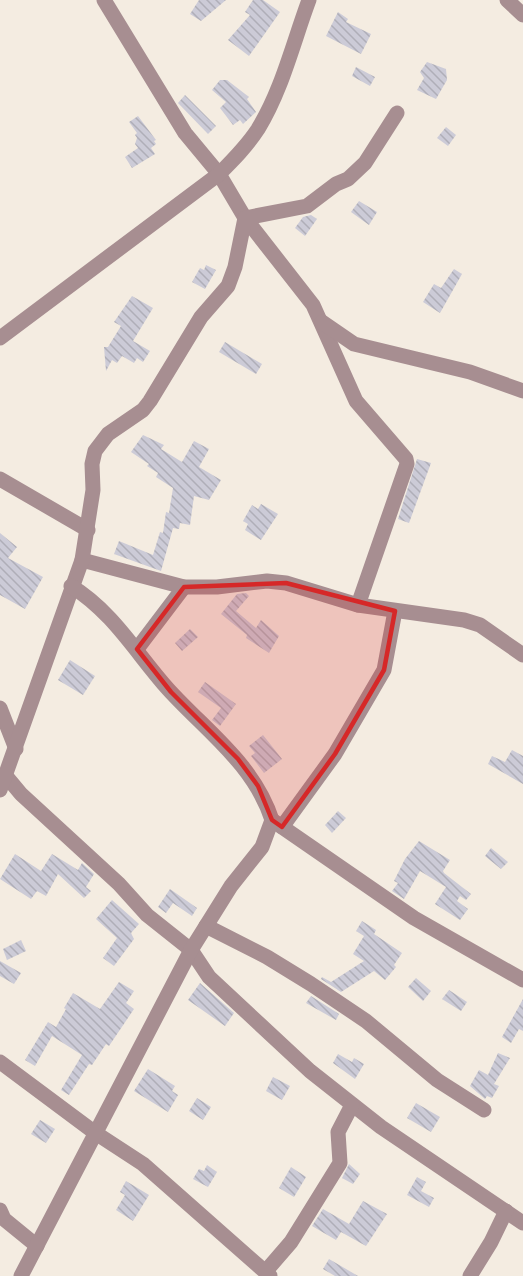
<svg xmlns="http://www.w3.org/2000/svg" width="523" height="1276" viewBox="0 0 523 1276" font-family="Quicksand,sans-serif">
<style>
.building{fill:url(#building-back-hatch)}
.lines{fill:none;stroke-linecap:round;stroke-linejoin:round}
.minor{stroke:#a78e91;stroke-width:15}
.marked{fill:#d62828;fill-opacity:0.2;stroke:#d62828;stroke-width:4.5;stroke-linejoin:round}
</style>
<defs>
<pattern id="building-back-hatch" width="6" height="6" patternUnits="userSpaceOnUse" patternTransform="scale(1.5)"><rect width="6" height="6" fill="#cccbd7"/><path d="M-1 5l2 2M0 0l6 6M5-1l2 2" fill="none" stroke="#afaeb8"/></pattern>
</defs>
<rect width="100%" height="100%" fill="#f4ece1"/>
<g class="building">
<path d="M199 0H226L201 21 190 14Z"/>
<path d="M253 0H263L280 12 249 56 228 40 250 15 245 12Z"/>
<path d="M338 12 348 19 346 22 371 34 361 54 326 36Z"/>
<path d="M427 62 446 69 447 80 436 99 417 90 424 78 420 72Z"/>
<path d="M356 67 375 77 370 86 352 76Z"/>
<path d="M220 80H227L249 97 247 99 256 112 243 124 240 120 233 125 220 108 226 102 212 90Z"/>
<path d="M185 95 216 126 208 134 178 103Z"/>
<path d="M138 116 156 140 154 141 156 144 151 148 155 154 132 168 125 157 138 148 135 144 137 138 135 135 137 133 129 122Z"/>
<path d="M446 127 456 135 448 146 437 138Z"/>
<path d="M359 201 377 212 369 225 351 212Z"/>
<path d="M311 215 317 219 305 236 295 228 303 217Z"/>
<path d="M206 265 216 270 205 289 192 282 200 268 204 270Z"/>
<path d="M454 269 462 274 440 313 423 302 434 284 441 288Z"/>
<path d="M132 296 153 308 133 341 150 351 143 362 137 358 134 363 122 356 117 363 112 360 106 371 104 347H108L121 326 114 322Z"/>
<path d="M225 342 262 364 256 374 219 352Z"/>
<path d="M143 435 164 445 161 449 182 462 194 441 209 449 199 467 221 480 209 500 194 496 190 525 180 523 179 529 173 528 161 571 114 554 119 541 153 555 160 532 163 533 166 512 169 513 173 488 156 477 158 473 147 466 149 464 131 452Z"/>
<path d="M417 459 431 463 409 523 398 519Z"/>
<path d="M261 504 278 514 261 540 245 530 248 524 243 521 252 505 258 509Z"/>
<path d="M0 533 17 547 8 558 43 577 25 609 0 595Z"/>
<path d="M246 593 249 596 236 611 256 628 261 620 279 636 269 653 246 638 247 635 221 614 237 594Z"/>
<path d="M190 629 198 637 182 651 175 643Z"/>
<path d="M70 660 95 676 83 695 58 680Z"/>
<path d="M205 682 236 704 220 726 212 720 221 708 198 692Z"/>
<path d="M263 735 282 759 264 773 251 756 255 753 249 746Z"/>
<path d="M512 750 523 756V784L488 764 492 756 505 762Z"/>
<path d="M338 811 346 818 332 833 325 825Z"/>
<path d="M419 841 450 860 443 871 444 873 471 894 466 900 460 896 457 901 468 909 460 920 435 904 446 887 420 871 404 899 392 891 398 883 394 881 405 859Z"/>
<path d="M491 848 508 862 501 869 485 856Z"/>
<path d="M15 854 41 871 52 854 78 870 82 863 94 874 86 887 91 891 84 898 58 874 46 896 37 891 31 899 0 879Z"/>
<path d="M170 889 197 908 192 916 173 903 166 913 158 907Z"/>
<path d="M112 900 139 924 131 933 134 939 114 966 103 958 117 938 96 919Z"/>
<path d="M362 921 376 930 374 934 402 953 394 965 396 967 385 980 374 971 341 992 321 979 322 977 331 982 364 961 353 954 364 936 356 931Z"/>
<path d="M21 940 26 951 7 960 3 949Z"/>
<path d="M0 961 21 973 14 984 0 976Z"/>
<path d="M416 978 431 991 423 1001 408 987Z"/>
<path d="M119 982 134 991 126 1003 134 1009 109 1046 106 1044 92 1065 89 1064 69 1095 61 1090 82 1055 52 1036 35 1066 25 1060 48 1022 56 1027 66 1009 64 1008 73 993 100 1009Z"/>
<path d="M200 983 234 1013 225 1026 188 1000Z"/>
<path d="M449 990 467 1002 461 1011 442 999Z"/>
<path d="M311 996 339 1014 336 1020 306 1003Z"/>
<path d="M523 999V1031L519 1029 511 1043 502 1037Z"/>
<path d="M498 1053 510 1058 494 1084 499 1086 492 1098 487 1096 485 1099 470 1086 479 1070 488 1075Z"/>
<path d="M338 1054 352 1062 354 1058 364 1064 355 1079 333 1063Z"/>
<path d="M148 1069 175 1086 172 1091 178 1095 168 1112 134 1091Z"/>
<path d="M273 1077 290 1086 282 1100 266 1091Z"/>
<path d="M197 1098 211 1107 203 1120 189 1111Z"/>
<path d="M416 1103 440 1117 431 1132 407 1118Z"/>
<path d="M40 1120 55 1129 46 1143 31 1134Z"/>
<path d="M349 1164 360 1174 353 1184 342 1178Z"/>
<path d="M207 1165 217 1172 208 1187 193 1179 199 1169 204 1171Z"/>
<path d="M291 1167 306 1177 294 1197 279 1188Z"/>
<path d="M417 1177 426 1182 421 1191 434 1198 429 1207 407 1195Z"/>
<path d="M126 1181 149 1195 133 1221 116 1210 125 1195 120 1192Z"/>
<path d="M363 1201 387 1214 366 1246 341 1232 336 1240 312 1226 323 1209 349 1224Z"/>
<path d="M329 1259 358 1276H335L323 1269Z"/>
</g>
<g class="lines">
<g class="minor">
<path d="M104 0 185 133 219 174 245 218 313 305 356 401 406 459 407 464 358 605"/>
<path d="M507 0 523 15"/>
<path d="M322 322 354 344 470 372 523 391"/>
<path d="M0 338 219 174C233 160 247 146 258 129 282 90 293 43 309 0"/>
<path d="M0 479 88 530"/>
<path d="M82 560 184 587H217L267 581 286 583 358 605 464 620 480 625 523 655"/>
<path d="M137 649 184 587"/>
<path d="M0 708 16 749"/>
<path d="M6 776 21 794 119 884 147 915 191 950 209 977 310 1071 381 1127 523 1223"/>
<path d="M0 790 82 560 93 490 92 464 95 451 108 434 143 410 150 401 201 317 228 286 235 267 245 218 307 206 336 184 348 179 365 163 397 113"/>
<path d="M272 820 414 918 523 980"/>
<path d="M282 827 335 754 384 670 395 611"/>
<path d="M206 926 267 957 311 984 366 1021 437 1080 484 1110"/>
<path d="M0 1062 94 1132 143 1164 270 1276"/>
<path d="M0 1210 4 1219 37 1246"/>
<path d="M266 1271 291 1242 340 1163 338 1132 352 1105"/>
<path d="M21 1276 191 950 231 886 262 847 272 820C254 764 206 731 168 689 136 653 113 612 71 586"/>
<path d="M470 1276 491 1242 506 1211"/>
</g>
</g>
<path class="marked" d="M286 583 395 611 384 670 335 754 282 827 272 820 258 786 238 759 171 692 137 649 184 587Z"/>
</svg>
